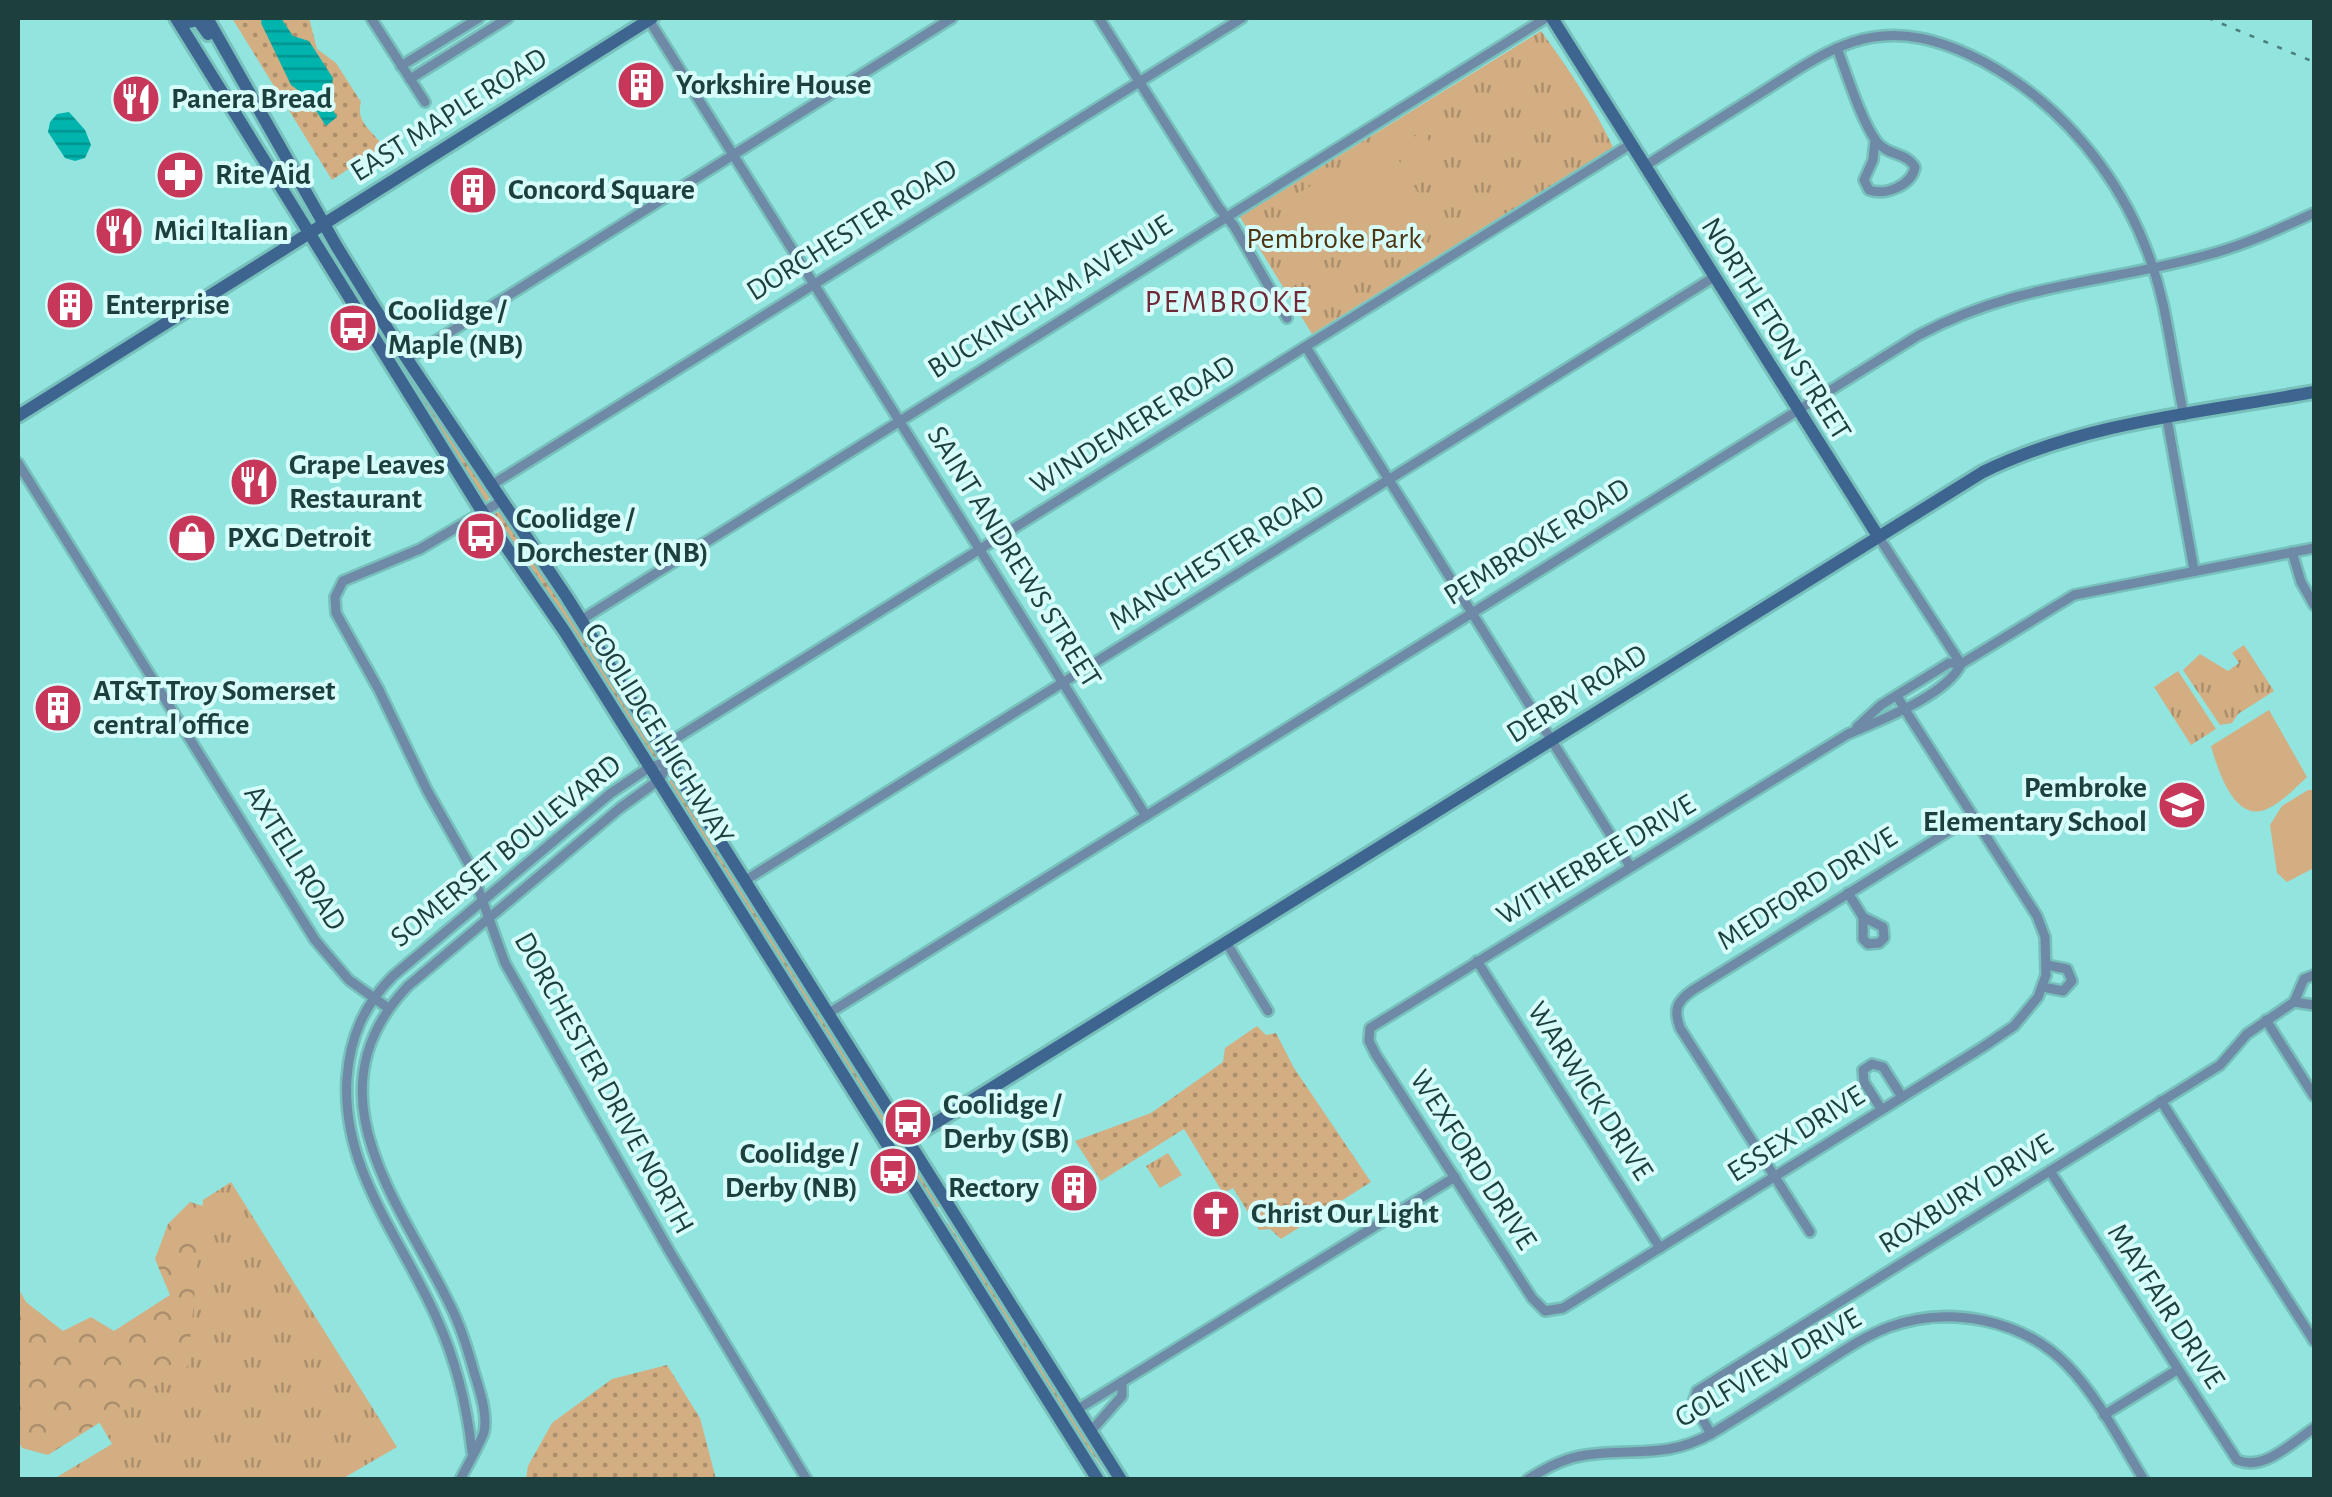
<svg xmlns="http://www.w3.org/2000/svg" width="2332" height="1497" viewBox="0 0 2332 1497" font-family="'Alegreya Sans',sans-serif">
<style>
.grass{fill:url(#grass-dots)}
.forest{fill:url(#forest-crowns)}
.park{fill:url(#park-tufts)}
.pitch{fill:#d3ae83}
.water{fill:url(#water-rules)}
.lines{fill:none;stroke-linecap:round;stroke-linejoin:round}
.street-casing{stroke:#78c0bb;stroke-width:14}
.secondary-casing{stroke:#78c0bb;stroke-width:18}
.street{stroke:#6f8aa7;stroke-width:9}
.secondary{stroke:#3e6590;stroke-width:12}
.rail{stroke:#4b7f7c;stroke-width:2.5;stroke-dasharray:5 10;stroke-linecap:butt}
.labels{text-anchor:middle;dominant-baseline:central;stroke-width:8;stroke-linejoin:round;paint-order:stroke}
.poi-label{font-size:30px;font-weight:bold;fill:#1d3f3d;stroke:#d6fdfa;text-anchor:start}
.street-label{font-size:30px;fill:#1d3f3d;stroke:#d6fdfa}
.park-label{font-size:30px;fill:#4e3513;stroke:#d6fdfa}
.neighbourhood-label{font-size:32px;letter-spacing:2.5px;fill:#6f2937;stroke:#d6fdfa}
</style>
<defs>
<pattern id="grass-dots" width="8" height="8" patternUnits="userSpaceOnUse" patternTransform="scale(2.5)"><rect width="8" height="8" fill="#d3ae83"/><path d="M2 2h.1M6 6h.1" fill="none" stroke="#ab8f6c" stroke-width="1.8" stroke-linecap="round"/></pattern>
<pattern id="forest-crowns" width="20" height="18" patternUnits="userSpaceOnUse" patternTransform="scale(2.5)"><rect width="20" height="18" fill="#d3ae83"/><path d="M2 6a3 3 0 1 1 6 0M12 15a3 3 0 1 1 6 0" fill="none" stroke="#ab8f6c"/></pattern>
<pattern id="park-tufts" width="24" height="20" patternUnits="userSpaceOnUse" patternTransform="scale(2.5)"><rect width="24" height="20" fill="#d3ae83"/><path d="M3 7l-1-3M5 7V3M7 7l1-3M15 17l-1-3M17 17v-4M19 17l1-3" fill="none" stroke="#ab8f6c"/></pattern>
<pattern id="water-rules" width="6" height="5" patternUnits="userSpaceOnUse" patternTransform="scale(2.5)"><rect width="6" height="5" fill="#00b4ae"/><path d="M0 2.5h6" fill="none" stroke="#02948f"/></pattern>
</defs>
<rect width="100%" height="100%" fill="#92e4df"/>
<g class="grass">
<path d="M232 18H309L317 49 336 63 361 102C355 122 373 131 383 146L332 180Z"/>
<path d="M395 353 490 495 488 501 480 499 390 355Z"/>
<path d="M497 512 501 513 555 589 659 752 657 758 650 755 549 597 495 521 493 516Z"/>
<path d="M675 779 943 1204 935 1209 669 785 670 780Z"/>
<path d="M1257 1026 1266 1035 1276 1033 1294 1068 1371 1182 1281 1239 1270 1229 1259 1230 1233 1188 1223 1193 1184 1129 1101 1181 1075 1141 1151 1113 1223 1062 1225 1048Z"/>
<path d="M948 1223 985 1280 1012 1313 1115 1479H1111L1068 1421 946 1225Z"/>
<path d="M667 1365 700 1418 716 1479H526L528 1466 552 1423 612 1379Z"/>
</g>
<path class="forest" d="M190 1202 206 1207 198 1370 131 1403 48 1455 22 1448 18 1441V1288L26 1302 63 1331 91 1317 114 1331 170 1295 155 1259 168 1224Z"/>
<g class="park">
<path d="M1541 31C1568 68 1593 105 1613 147L1312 334 1240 217Z"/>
<path d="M2244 645 2274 691 2238 714 2232 723 2220 725 2183 670 2200 654 2228 671 2239 663 2232 653Z"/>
<path d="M2178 671 2216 729 2191 745 2154 687Z"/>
<path d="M1168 1153 1182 1175 1160 1188 1146 1166Z"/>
<path d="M231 1182 397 1447 342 1479 52 1480 112 1444 98 1420 188 1366 203 1200Z"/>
</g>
<g class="pitch">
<path d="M1441 120 1459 149 1445 158 1427 129Z"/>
<path d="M1423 131 1441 161 1428 169 1409 140Z"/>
<path d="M1376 145 1391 147 1437 225C1374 260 1342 251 1299 193Z"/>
<path d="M2269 710 2307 777C2295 788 2278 807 2261 811 2232 817 2217 767 2211 746Z"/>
<path d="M2308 790H2314V868L2287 882 2277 873 2270 825 2282 806Z"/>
<path d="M307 1320 326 1351 308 1362 289 1331Z"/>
</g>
<g class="water">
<path d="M262 18H281L293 36 309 41 333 78 330 105 337 117 326 126 307 97 291 85 261 23Z"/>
<path d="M69 112 85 130 91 145 85 158 75 161 65 158 48 132 50 122 57 114Z"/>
</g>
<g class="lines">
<g class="street-casing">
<g id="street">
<path d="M371 18 425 102"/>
<path d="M1099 18 1219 208 1234 226 1287 318"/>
<path d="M649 20 1146 816"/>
<path d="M1837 48C1846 72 1862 123 1877 142 1888 156 1906 152 1915 167 1912 185 1886 196 1869 190L1864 180 1873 160 1875 140"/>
<path d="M401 66 479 18"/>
<path d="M410 79 508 18"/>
<path d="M1645 166C1685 140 1726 115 1767 89 1794 72 1822 52 1853 42 1899 27 1942 40 1984 62 2076 112 2140 202 2163 304 2171 341 2176 378 2184 416"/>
<path d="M1306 347 1630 866"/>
<path d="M407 359 952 18"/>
<path d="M2167 419 2194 570"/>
<path d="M18 463 315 940 349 980 388 1008"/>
<path d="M490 486 1242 18"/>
<path d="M500 502 420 549 343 581 335 597 336 613 379 690 427 790 470 866 505 963 670 1252 807 1480"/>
<path d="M1878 536 1961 664"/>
<path d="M2292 552 2301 582 2314 605"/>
<path d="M581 620 1546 18"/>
<path d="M1897 696 1909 716 2037 916 2045 937 2046 975 2038 997 2014 1026 1983 1047 1563 1308 1545 1311 1532 1298 1376 1055 1369 1041 1370 1028 1848 734C1879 721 1947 695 1961 664"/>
<path d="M1857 727 1881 705 1941 668 1949 663 1961 664 2074 595 2314 548"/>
<path d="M662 747 1631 144"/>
<path d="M746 880 1714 277"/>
<path d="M1848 893 1863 917 1883 927 1884 938 1879 943 1868 944 1863 939V917"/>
<path d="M1226 942 1268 1011"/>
<path d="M1477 961 1660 1248"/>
<path d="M2043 987 2063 991 2072 981 2067 969 2047 965"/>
<path d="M2294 1002 2314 1005"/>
<path d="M829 1013 1919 335C2018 282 2104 284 2207 255 2245 245 2279 229 2314 213"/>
<path d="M2266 1020 2314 1096"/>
<path d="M2161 1101 2314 1341"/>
<path d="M1882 1110 1864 1082 1863 1070 1872 1064 1883 1067 1902 1097"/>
<path d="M2050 1171 2237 1460C2263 1472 2293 1442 2314 1428"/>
<path d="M1810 1232 1680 1028C1673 1009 1677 1001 1693 990L1973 816"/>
<path d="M1078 1409 1455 1177"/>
<path d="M2104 1415 2177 1370"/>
<path d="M1091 1431 1122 1396V1384"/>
<path d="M1711 1434 1693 1403 1697 1391 2220 1065 2247 1034 2294 1002 2304 979 2314 975"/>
<path d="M472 1452C467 1406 456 1361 437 1319 402 1239 341 1170 347 1078 350 1037 364 1005 393 976L611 793 650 767 670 761"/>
<path d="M460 1480C465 1470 482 1440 484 1432 488 1413 479 1389 474 1372 468 1350 461 1327 451 1307 401 1203 305 1094 408 986L620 808 659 780 670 761"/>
<path d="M1527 1480C1545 1468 1564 1458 1586 1455 1633 1448 1666 1459 1711 1434 1746 1413 1780 1391 1815 1369 1839 1354 1862 1337 1889 1327 1948 1305 2022 1319 2067 1365 2098 1397 2120 1441 2144 1480"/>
</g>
</g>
<g class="secondary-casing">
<g id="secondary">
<path d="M176 18 483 513 565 632 1098 1480"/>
<path d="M207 18 337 247 395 341 566 596 1121 1480"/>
<path d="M1552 18 1878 536"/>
<path d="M180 24 198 20 208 34"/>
<path d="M18 416 652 18"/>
<path d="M908 1140 1983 472C2085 422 2204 412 2314 392"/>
</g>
</g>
<use href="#street" class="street"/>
<use href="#secondary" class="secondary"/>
<path class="rail" d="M2208 18 2314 62"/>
</g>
<defs>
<g id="building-disc" transform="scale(2.5)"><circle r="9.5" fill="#c7375a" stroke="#d6fdfa"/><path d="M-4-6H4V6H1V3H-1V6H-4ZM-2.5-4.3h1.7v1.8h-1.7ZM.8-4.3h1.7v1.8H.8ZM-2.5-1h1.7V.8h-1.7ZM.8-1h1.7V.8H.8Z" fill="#fff"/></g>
<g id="restaurant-disc" transform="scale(2.5)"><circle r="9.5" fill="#c7375a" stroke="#d6fdfa"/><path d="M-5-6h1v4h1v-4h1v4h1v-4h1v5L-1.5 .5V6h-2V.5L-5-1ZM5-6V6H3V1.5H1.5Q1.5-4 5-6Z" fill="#fff"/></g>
<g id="pharmacy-disc" transform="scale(2.5)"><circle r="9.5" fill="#c7375a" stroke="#d6fdfa"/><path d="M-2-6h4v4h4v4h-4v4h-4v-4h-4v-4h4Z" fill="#fff"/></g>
<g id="bus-disc" transform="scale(2.5)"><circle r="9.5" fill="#c7375a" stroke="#d6fdfa"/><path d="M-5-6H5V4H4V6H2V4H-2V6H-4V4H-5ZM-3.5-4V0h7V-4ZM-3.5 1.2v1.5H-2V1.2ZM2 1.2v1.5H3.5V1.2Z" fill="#fff"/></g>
<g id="shop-disc" transform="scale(2.5)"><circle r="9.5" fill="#c7375a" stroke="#d6fdfa"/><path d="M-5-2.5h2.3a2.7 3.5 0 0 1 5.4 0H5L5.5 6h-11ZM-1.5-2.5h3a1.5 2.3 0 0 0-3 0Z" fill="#fff"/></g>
<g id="school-disc" transform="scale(2.5)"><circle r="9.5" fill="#c7375a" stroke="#d6fdfa"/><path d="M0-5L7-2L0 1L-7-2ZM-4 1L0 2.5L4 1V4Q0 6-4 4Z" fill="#fff"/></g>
<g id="church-disc" transform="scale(2.5)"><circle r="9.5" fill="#c7375a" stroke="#d6fdfa"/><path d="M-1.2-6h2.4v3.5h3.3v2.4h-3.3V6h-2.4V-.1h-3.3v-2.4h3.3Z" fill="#fff"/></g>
</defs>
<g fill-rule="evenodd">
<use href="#building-disc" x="641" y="85"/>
<use href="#restaurant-disc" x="136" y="99"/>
<use href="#pharmacy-disc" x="180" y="175"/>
<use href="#building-disc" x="473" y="190"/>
<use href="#restaurant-disc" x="119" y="231"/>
<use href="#building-disc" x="70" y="305"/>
<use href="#bus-disc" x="353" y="328"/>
<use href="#restaurant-disc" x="254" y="482"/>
<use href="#bus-disc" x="481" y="536"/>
<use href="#shop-disc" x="192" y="538"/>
<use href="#building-disc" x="58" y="708"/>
<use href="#school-disc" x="2182" y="805"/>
<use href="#bus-disc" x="908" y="1122"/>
<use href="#bus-disc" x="893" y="1171"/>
<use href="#building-disc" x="1074" y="1188"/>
<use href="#church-disc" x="1216" y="1214"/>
</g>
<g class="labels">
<g class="poi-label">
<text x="676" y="85">Yorkshire House</text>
<text x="171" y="99">Panera Bread</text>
<text x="215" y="175">Rite Aid</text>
<text x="508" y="190">Concord Square</text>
<text x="154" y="231">Mici Italian</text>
<text x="105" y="305">Enterprise</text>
<text x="388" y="311">Coolidge /<tspan x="388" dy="34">Maple (NB)</tspan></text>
<text x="289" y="465">Grape Leaves<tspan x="289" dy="34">Restaurant</tspan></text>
<text x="516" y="519">Coolidge /<tspan x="516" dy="34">Dorchester (NB)</tspan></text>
<text x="227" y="538">PXG Detroit</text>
<text x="93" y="691">AT&amp;T Troy Somerset<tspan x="93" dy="34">central office</tspan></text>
<text x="2147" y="788" text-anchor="end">Pembroke<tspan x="2147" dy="34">Elementary School</tspan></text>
<text x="943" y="1105">Coolidge /<tspan x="943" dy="34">Derby (SB)</tspan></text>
<text x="858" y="1154" text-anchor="end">Coolidge /<tspan x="858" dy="34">Derby (NB)</tspan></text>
<text x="1039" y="1188" text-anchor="end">Rectory</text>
<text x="1251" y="1214">Christ Our Light</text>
</g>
<g class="street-label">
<text transform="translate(449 115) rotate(-32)">EAST MAPLE ROAD</text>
<text transform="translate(852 230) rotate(-32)">DORCHESTER ROAD</text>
<text transform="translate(1050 297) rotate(-32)">BUCKINGHAM AVENUE</text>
<text transform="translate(1776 329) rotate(58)">NORTH ETON STREET</text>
<text transform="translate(1133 425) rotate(-32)">WINDEMERE ROAD</text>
<text transform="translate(1537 542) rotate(-32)">PEMBROKE ROAD</text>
<text transform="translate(1014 557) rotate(58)">SAINT ANDREWS STREET</text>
<text transform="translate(1217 558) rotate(-32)">MANCHESTER ROAD</text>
<text transform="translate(1577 694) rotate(-32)">DERBY ROAD</text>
<text transform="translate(659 734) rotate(58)">COOLIDGE HIGHWAY</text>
<text transform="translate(506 851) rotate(-39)">SOMERSET BOULEVARD</text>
<text transform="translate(295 858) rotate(58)">AXTELL ROAD</text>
<text transform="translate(1596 860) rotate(-31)">WITHERBEE DRIVE</text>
<text transform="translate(1807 889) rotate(-32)">MEDFORD DRIVE</text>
<text transform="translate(604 1083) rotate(61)">DORCHESTER DRIVE NORTH</text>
<text transform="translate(1590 1091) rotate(57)">WARWICK DRIVE</text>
<text transform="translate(1796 1134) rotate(-32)">ESSEX DRIVE</text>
<text transform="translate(1473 1160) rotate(57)">WEXFORD DRIVE</text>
<text transform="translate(1966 1194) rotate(-32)">ROXBURY DRIVE</text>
<text transform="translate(2166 1306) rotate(57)">MAYFAIR DRIVE</text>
<text transform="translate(1768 1368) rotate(-30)">GOLFVIEW DRIVE</text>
</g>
<g class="park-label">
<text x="1334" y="239">Pembroke Park</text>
</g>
<g class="neighbourhood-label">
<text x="1227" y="302">PEMBROKE</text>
</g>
</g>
<rect width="2332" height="1497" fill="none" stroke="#1d3f3d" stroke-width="40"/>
</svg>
